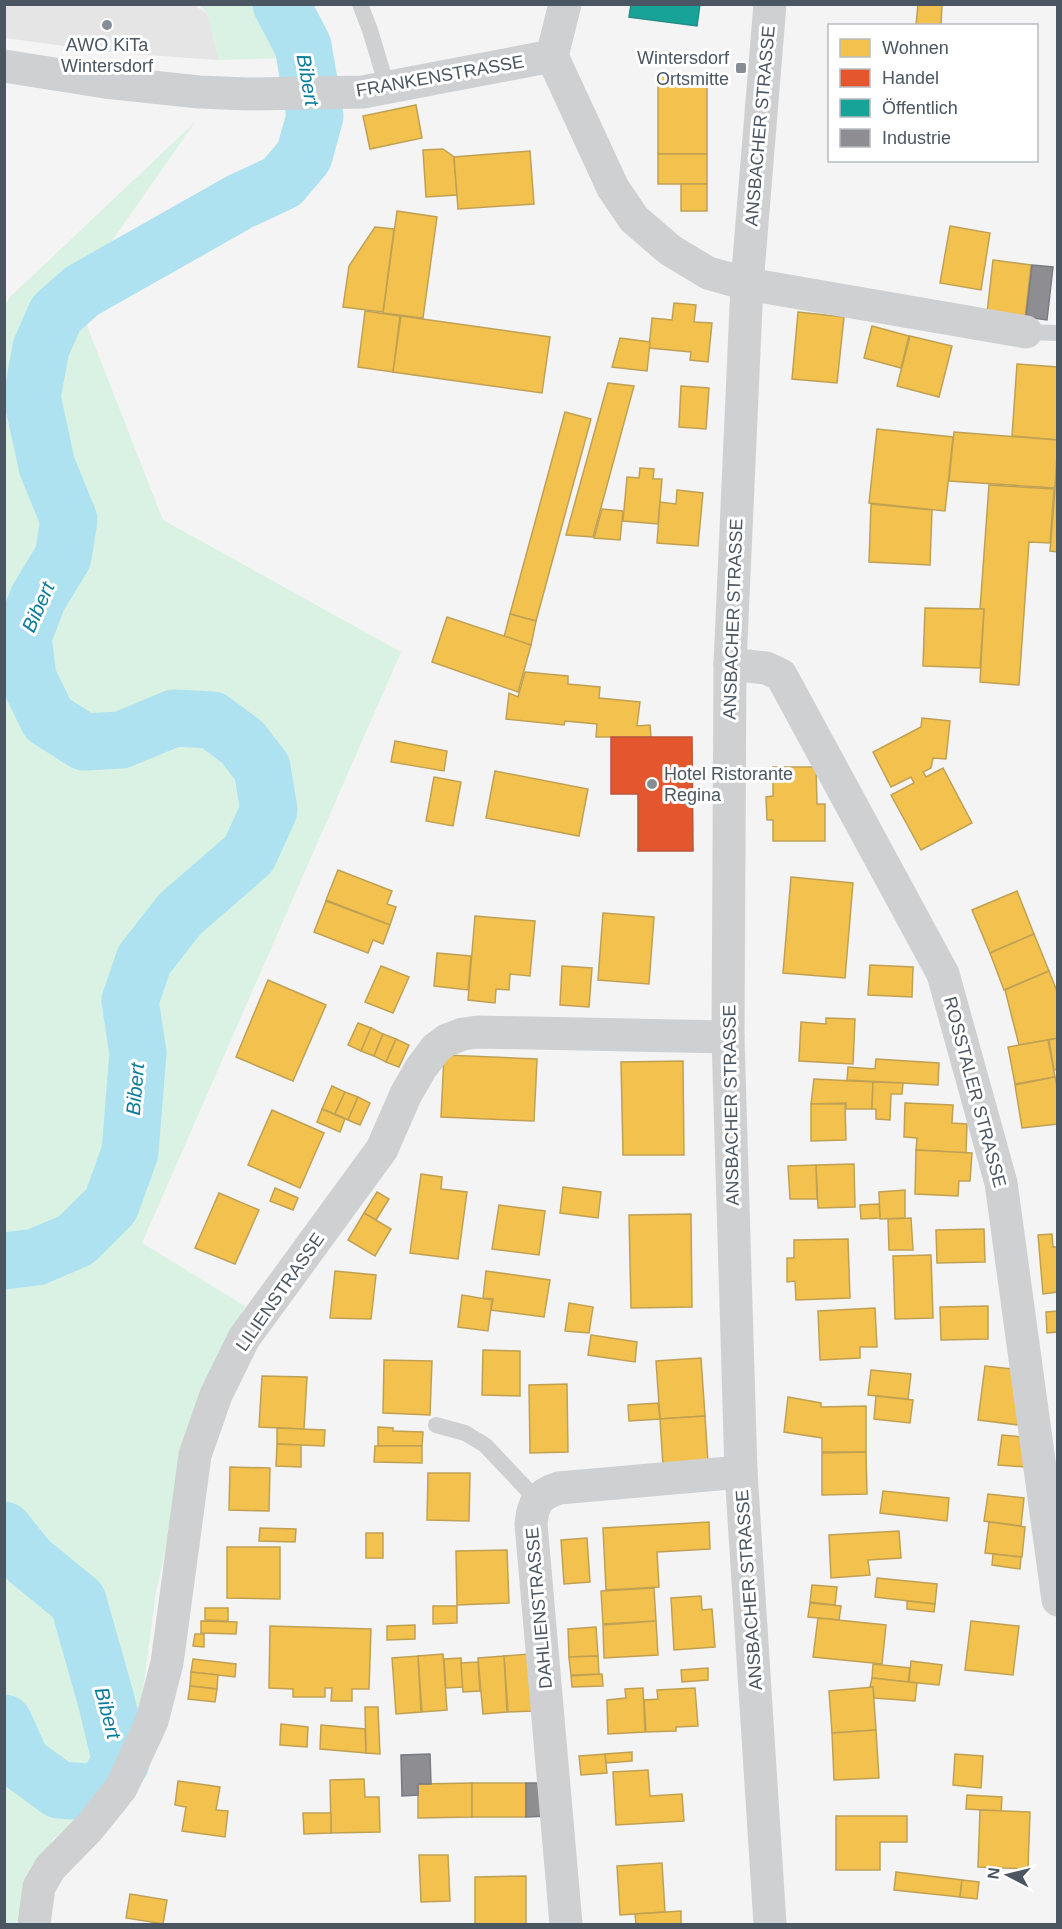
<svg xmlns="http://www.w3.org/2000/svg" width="1062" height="1929" viewBox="0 0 1062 1929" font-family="Arial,sans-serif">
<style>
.education{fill:#e6e5e6}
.green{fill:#d9f2e3}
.homes{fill:#f2c14e;stroke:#c0a154;stroke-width:1.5}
.shops{fill:#e4572e;stroke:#b6573d;stroke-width:1.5}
.public{fill:#17a398;stroke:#268c88;stroke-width:1.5}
.industry{fill:#8d8d92;stroke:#797c83;stroke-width:1.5}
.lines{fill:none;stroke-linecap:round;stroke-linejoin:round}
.river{stroke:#aee2f0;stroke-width:57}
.lane{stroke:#ced0d2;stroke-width:16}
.street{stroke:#ced0d2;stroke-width:33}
.poi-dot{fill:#868d94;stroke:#fff;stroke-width:2}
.labels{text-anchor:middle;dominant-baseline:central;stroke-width:6;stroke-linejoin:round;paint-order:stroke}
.poi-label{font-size:18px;fill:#4a5661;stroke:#fff}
.street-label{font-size:18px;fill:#4a5661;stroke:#fff}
.water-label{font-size:20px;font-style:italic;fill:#0c7c9b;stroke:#fff}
</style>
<rect width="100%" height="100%" fill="#f4f4f4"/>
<path class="education" d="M5 5H193L207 13 219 60 117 53 5 38Z"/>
<g class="green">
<path d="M199 5H301L326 57 219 60 207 13Z"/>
<path d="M195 122 77 291 89 331 163 520 401 652 142 1243 245 1306 194 1421 156 1593 141 1704 107 1798 53 1839 15 1924H5V305L10 297Z"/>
</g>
<g class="homes">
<path d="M918 4H942L941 26H916Z"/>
<path d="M658 74 707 75V154H658Z"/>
<path d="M416 105 422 138 370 149 363 116Z"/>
<path d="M443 149 454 157 457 195 426 197 423 150Z"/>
<path d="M530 151 534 204 458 209 454 157Z"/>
<rect x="658" y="154" width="49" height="30"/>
<rect x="681" y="184" width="26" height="27"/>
<path d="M397 211 437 217 423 318 383 313Z"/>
<path d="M950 226 990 233 981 290 940 283Z"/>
<path d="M375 227 394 229 383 312 343 307 349 266Z"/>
<path d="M993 260 1031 265 1025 318 987 313Z"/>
<path d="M674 303 696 305 694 322 712 323 708 362 690 360 691 352 649 348 652 318 672 320Z"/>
<path d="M365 311 400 316 393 372 358 367Z"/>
<path d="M798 312 844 317 837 383 792 379Z"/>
<path d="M401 316 550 337 542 393 393 372Z"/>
<path d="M872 326 909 336 901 368 864 358Z"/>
<path d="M910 336 952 346 939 397 897 386Z"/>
<path d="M620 338 650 342 647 371 612 367Z"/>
<path d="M1017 364 1058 367V440L1012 436Z"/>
<path d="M608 383 634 386 593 537 566 535Z"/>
<path d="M681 386 709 388 706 429 679 427Z"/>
<path d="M565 412 591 419 536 621 510 614Z"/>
<path d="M877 429 953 437 945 511 869 503Z"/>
<path d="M954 432 1058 440 1055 488 949 481Z"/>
<path d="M1058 452V552L1050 551Z"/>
<path d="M640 468 654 469 653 479H662L658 524 623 521 627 477 639 478Z"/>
<path d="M989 485 1054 489 1050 543 1029 542 1019 685 980 682 984 609H980Z"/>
<path d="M677 490 703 493 698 546 657 543 660 502 676 504Z"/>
<path d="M871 504 932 510 930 565 869 562Z"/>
<path d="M602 509 623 511 620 540 594 538Z"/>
<path d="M925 608 984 609 980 668 923 666Z"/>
<path d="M510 614 536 621 531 645 504 637Z"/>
<path d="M447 617 531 645 518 692 432 662Z"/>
<path d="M525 672 568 676V684L600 687 599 698 640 702 637 726 650 725 651 737H596L597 724 565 721 564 725 506 719 509 693 518 697Z"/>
<path d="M922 718 950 721 946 759 933 758 931 768 923 772 926 777 943 768 972 823 921 850 891 795 914 783 911 777 891 787 873 752 921 727Z"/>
<path d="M395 741 447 751 444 771 391 762Z"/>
<path d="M773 767H816L817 804H825V841H773V820H767L766 797 773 796Z"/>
<path d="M495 771 588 789 579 836 486 818Z"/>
<path d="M434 777 461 782 453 826 426 821Z"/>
<path d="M338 870 392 891 387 904 396 907 390 925 326 900Z"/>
<path d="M791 877 853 883 845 978 783 973Z"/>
<path d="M1017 891 1034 934 990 953 972 910Z"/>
<path d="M326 901 390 925 383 944 373 940 368 953 314 932Z"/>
<path d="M603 913 654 917 649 984 598 980Z"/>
<path d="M475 916 535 921 530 976 510 974 509 990 496 989 495 1003 468 1000Z"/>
<path d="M1034 934 1049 971 1004 990 990 953Z"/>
<path d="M437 953 471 956 468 990 434 986Z"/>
<path d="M870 965 913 967 912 997 868 995Z"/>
<path d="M381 966 409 977 393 1013 365 1002Z"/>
<path d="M562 966 592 968 589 1007 560 1005Z"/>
<path d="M1049 971 1058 994V1038L1019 1045 1005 990Z"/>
<path d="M268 980 326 1005 293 1081 236 1057Z"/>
<path d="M826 1018 855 1019 853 1064 799 1061 801 1022 826 1024Z"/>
<path d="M358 1023 371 1028 361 1051 348 1045Z"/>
<path d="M371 1028 383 1034 374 1056 361 1051Z"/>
<path d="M383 1034 396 1039 386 1062 374 1056Z"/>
<path d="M1058 1038V1069L1054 1070 1049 1040Z"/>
<path d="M396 1039 409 1045 399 1067 386 1062Z"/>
<path d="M1048 1040 1055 1077 1015 1084 1008 1047Z"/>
<path d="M444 1055 537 1059 534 1121 441 1117Z"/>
<path d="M876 1059 939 1063 938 1085 847 1080 848 1067 875 1069Z"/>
<path d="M683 1061 684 1155H623L621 1062Z"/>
<path d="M1055 1077 1058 1091V1124L1022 1128 1015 1085Z"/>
<path d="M814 1079 873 1082 872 1109H846V1103L811 1104Z"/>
<path d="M873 1082 903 1083 902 1094H891L890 1120 876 1119V1109H872Z"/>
<path d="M332 1086 345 1092 335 1114 322 1109Z"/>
<path d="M345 1092 358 1097 348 1120 335 1114Z"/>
<path d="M358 1097 370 1103 360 1125 348 1120Z"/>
<path d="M905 1103 953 1105 952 1123 967 1124 966 1153 916 1150 917 1138 904 1137Z"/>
<path d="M811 1104H845L846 1140 811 1141Z"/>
<path d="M322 1109 345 1119 340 1132 317 1122Z"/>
<path d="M272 1110 324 1133 300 1188 248 1165Z"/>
<path d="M916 1150 972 1153 970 1181H959L958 1196 915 1194Z"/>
<path d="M854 1164 855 1207 818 1208 816 1165Z"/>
<path d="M816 1165 817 1199H790L788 1166Z"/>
<path d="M421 1174 442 1177 441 1189 467 1192 458 1259 410 1253Z"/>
<path d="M563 1187 601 1192 598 1218 560 1213Z"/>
<path d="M275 1188 298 1198 293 1210 270 1201Z"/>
<path d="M905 1190V1218L880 1219 879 1192Z"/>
<path d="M377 1192 389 1199 376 1220 364 1213Z"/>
<path d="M219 1193 259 1210 235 1264 195 1248Z"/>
<path d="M879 1204 880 1218 861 1219 860 1205Z"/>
<path d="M499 1205 545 1211 539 1255 492 1249Z"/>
<path d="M364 1213 391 1229 375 1256 348 1240Z"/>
<path d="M691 1214 692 1307 631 1308 629 1215Z"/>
<path d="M911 1218 913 1250H889L888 1219Z"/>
<path d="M984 1229 985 1262 937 1263 936 1230Z"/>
<path d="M1052 1234 1053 1247H1058V1292L1043 1294 1038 1235Z"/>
<path d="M848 1239 850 1298 796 1300 795 1281 787 1282V1258H794V1240Z"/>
<path d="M931 1255 933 1318 895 1319 893 1256Z"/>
<path d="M335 1271 376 1275 371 1319 330 1318Z"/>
<path d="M486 1271 550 1280 544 1317 491 1310 493 1299 483 1298Z"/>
<path d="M462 1295 492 1300 488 1331 458 1327Z"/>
<path d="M569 1303 593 1307 589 1333 565 1331Z"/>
<path d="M988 1306V1339L941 1340 940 1307Z"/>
<path d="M875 1308 877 1347H860V1358L820 1360 818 1311Z"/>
<path d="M1058 1311V1332L1047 1333 1046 1312Z"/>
<path d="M591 1335 637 1342 635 1362 588 1355Z"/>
<path d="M483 1350 520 1351V1396L482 1395Z"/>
<path d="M701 1358 705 1416 660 1419 656 1361Z"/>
<path d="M384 1360 432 1361 430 1415 383 1413Z"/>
<path d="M985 1366 1012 1369 1019 1425 978 1420Z"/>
<path d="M871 1370 911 1374 908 1399 868 1395Z"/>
<path d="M262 1376 307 1377 304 1429 259 1427Z"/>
<path d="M567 1384 568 1452 530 1453 529 1385Z"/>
<path d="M876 1396 913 1400 910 1423 874 1419Z"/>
<path d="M788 1397 821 1403V1407L866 1406V1452H822V1438L784 1432Z"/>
<path d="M658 1403 660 1419 629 1421 628 1405Z"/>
<path d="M705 1416 708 1463 663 1466 660 1419Z"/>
<path d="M378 1427 393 1428V1431L423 1432 422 1446H378Z"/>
<path d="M277 1428 325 1430 324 1446 277 1444Z"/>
<path d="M1002 1435 1022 1437 1026 1467 998 1465Z"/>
<path d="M277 1444 301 1445V1467L276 1466Z"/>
<path d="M375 1446H422V1463L374 1462Z"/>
<path d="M866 1452 867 1494 822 1495V1453Z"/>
<path d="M230 1467 270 1468 269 1511 229 1510Z"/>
<path d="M428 1473H470L469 1521 427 1520Z"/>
<path d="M883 1491 949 1498 947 1521 880 1513Z"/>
<path d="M988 1494 1024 1498 1021 1526 984 1521Z"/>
<path d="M709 1522 710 1549 657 1552 659 1587 606 1590 603 1528Z"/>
<path d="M989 1522 1025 1527 1022 1557 985 1553Z"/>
<path d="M260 1528 296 1529 295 1542 259 1541Z"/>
<path d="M899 1531 901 1558 868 1560 870 1575 831 1578 829 1535Z"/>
<rect x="366" y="1533" width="17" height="25"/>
<path d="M587 1538 590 1582 564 1584 561 1540Z"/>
<path d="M227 1547H280V1599L227 1598Z"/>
<path d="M507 1550 509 1603 457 1605 456 1551Z"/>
<path d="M993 1554 1021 1557 1020 1569 992 1565Z"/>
<path d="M877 1578 937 1584 935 1604 875 1597Z"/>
<path d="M812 1585 837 1587 835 1605 810 1602Z"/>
<path d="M654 1588 656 1621 603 1624 601 1591Z"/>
<path d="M701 1596 702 1610 712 1609 715 1647 674 1650 671 1598Z"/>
<path d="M907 1601 935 1604 934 1612 907 1609Z"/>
<path d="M810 1603 841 1606 839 1620 808 1617Z"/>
<path d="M433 1606H457V1623L433 1624Z"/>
<path d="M205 1608H228V1621L205 1620Z"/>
<path d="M818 1618 886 1625 882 1664 813 1657Z"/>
<path d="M201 1621 237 1622 236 1634 201 1633Z"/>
<path d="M656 1621 658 1655 604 1658 603 1625Z"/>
<path d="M971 1621 1019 1626 1013 1675 965 1670Z"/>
<path d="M415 1625V1639L387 1640V1626Z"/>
<path d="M270 1626 371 1629 369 1689H352V1701H331L332 1688H325V1697H293V1689L269 1688Z"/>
<path d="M596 1627 598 1656 569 1657 568 1629Z"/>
<path d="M195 1634H204V1647L193 1646Z"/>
<path d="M443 1654 447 1710 422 1712 418 1656Z"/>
<path d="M529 1654 533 1711 508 1712 504 1656Z"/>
<path d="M418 1656 421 1712 396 1714 392 1658Z"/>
<path d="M504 1656 507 1712 483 1714 478 1658Z"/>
<path d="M598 1656 599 1674 571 1675 569 1657Z"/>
<path d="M461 1658 463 1687 446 1688 444 1659Z"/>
<path d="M193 1659 236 1664 235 1677 191 1672Z"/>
<path d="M911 1661 942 1665 939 1685 909 1682Z"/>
<path d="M478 1662 480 1691 463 1692 461 1663Z"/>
<path d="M873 1664 910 1668 908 1682 872 1678Z"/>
<path d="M708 1668V1680L682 1682 681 1670Z"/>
<path d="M191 1672 218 1675 217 1689 190 1686Z"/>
<path d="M602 1674 603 1686 572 1687 571 1676Z"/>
<path d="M872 1678 917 1683 915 1701 874 1698 873 1687H870Z"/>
<path d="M190 1686 217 1689 215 1702 188 1699Z"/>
<path d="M873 1687 876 1730 832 1733 829 1691Z"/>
<path d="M643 1688 645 1732 608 1734 607 1700 626 1698 625 1689Z"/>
<path d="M695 1688 698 1726 676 1727V1731L646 1732 644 1700 658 1699 657 1690Z"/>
<path d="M365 1707H378L380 1754 366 1753Z"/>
<path d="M281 1724 308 1727 307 1747 280 1745Z"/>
<path d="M321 1725 365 1729 366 1753 320 1749Z"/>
<path d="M876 1730 879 1778 834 1780 832 1733Z"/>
<path d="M632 1752V1761L606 1763 605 1754Z"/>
<path d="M605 1754 607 1773 581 1775 579 1756Z"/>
<path d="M955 1754 983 1756 981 1788 953 1785Z"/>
<path d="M648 1770 650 1796 682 1794 684 1821 616 1825 613 1772Z"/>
<path d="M364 1779 365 1797H379L380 1832 331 1833 330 1780Z"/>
<path d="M178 1781 220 1787 216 1810 228 1811 225 1837 182 1831 186 1807 175 1805Z"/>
<path d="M472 1783V1817L418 1818V1784Z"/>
<rect x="472" y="1783" width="54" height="34"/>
<path d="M967 1795 1002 1797 1001 1811 966 1809Z"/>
<path d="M980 1810 1030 1812 1028 1869 978 1867Z"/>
<path d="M303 1813H331V1833L304 1834Z"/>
<path d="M836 1816H907V1842H880V1870H836Z"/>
<path d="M419 1855H448L450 1901 421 1902Z"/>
<path d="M662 1863 665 1912 620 1915 617 1866Z"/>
<path d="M896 1872 962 1880 960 1897 894 1890Z"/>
<path d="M526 1876V1924H475V1877Z"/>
<path d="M962 1880 979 1882 977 1899 960 1897Z"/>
<path d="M130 1894 167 1900 163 1924 126 1918Z"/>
<path d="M681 1911V1924H636L635 1914Z"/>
</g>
<path class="shops" d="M611 737H692L693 851H638V794H611Z"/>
<path class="public" d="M631 4H700L697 26 629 17Z"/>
<g class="industry">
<path d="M1032 265 1053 267 1047 320 1026 317Z"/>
<path d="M430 1754 431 1784H418V1795L402 1796 401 1755Z"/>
<path d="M526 1783H547L549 1816 526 1817Z"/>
</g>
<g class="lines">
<g class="river">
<path d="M4 1261 36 1257 76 1240 111 1205 130 1152 138 1053 130 1001 144 960 180 914 249 854 269 810 262 768 242 742 212 720 174 718 121 740 84 742 48 719 28 678 23 637 38 598 63 557 69 520 47 466 32 397 41 348 56 314 82 291 241 201 282 182 304 156 315 116 303 46 281 4"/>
<path d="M4 1530 29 1561 78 1601 106 1700 121 1762 102 1793 59 1790 22 1763 4 1723"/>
</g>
<g class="lane">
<path d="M360 4 370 30 387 87"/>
<path d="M1026 332 1058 333"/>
<path d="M436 1425 465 1433 485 1445 537 1500"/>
</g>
<g class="street">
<path d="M565 4 552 56 613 188 634 219 670 250 708 273 747 284 1026 332"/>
<path d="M4 66 105 82 199 92 247 94 363 92 552 56"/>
<path d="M730 664 766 668 781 675 943 974 1001 1183 1058 1600"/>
<path d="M34 1924 39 1887 50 1868 89 1828 121 1788 152 1721 167 1663 195 1455 216 1395 244 1338 382 1149 406 1094 421 1068 436 1048 447 1040 463 1034 478 1032 728 1037"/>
<path d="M566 1924 531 1524C533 1502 538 1495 559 1488L741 1472"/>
<path d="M770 1924 741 1472 728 1037 730 664 747 284 770 4"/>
</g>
</g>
<g class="poi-dot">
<circle cx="107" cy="25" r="6"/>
<rect x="735" y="62" width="12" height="12" rx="3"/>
<circle cx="652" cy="784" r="6"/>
</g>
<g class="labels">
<g class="poi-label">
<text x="107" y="45">AWO KiTa<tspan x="107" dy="21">Wintersdorf</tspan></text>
<text x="729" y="58" text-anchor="end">Wintersdorf<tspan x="729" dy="21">Ortsmitte</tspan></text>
<text x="664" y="774" text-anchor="start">Hotel Ristorante<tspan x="664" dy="21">Regina</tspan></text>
</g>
<g class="street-label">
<text transform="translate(440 76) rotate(-10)">FRANKENSTRASSE</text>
<text transform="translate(760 126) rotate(-85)">ANSBACHER STRASSE</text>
<text transform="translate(733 619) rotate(-88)">ANSBACHER STRASSE</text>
<text transform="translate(975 1092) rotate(75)">ROSSTALER STRASSE</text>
<text transform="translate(731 1105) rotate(-91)">ANSBACHER STRASSE</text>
<text transform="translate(280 1292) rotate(-55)">LILIENSTRASSE</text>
<text transform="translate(749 1590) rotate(-94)">ANSBACHER STRASSE</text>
<text transform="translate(539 1608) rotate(-95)">DAHLIENSTRASSE</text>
</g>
<g class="water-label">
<text transform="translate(308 80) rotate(80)">Bibert</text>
<text transform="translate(38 607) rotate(-66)">Bibert</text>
<text transform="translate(135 1089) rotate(-85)">Bibert</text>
<text transform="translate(108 1713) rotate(75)">Bibert</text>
</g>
</g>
<rect width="1062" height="1929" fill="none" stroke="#4a5661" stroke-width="12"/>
<rect x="828" y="24" width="210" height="138" fill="#ffffff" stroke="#b7bbc0" stroke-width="1.5"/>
<rect x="840" y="39" width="30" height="18" fill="#f2c14e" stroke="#b7bbc0" stroke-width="1.5"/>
<text x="882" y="54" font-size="18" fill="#4a5661">Wohnen</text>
<rect x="840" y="69" width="30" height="18" fill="#e4572e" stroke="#b7bbc0" stroke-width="1.5"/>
<text x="882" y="84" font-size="18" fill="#4a5661">Handel</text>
<rect x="840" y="99" width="30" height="18" fill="#17a398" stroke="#b7bbc0" stroke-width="1.5"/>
<text x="882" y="114" font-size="18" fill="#4a5661">Öffentlich</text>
<rect x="840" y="129" width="30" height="18" fill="#8d8d92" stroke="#b7bbc0" stroke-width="1.5"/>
<text x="882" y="144" font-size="18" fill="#4a5661">Industrie</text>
<g transform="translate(1008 1875) rotate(277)" stroke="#ffffff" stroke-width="4.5" paint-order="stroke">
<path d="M0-4.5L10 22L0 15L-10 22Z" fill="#4a5661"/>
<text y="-9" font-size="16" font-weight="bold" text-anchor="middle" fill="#4a5661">N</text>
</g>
</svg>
